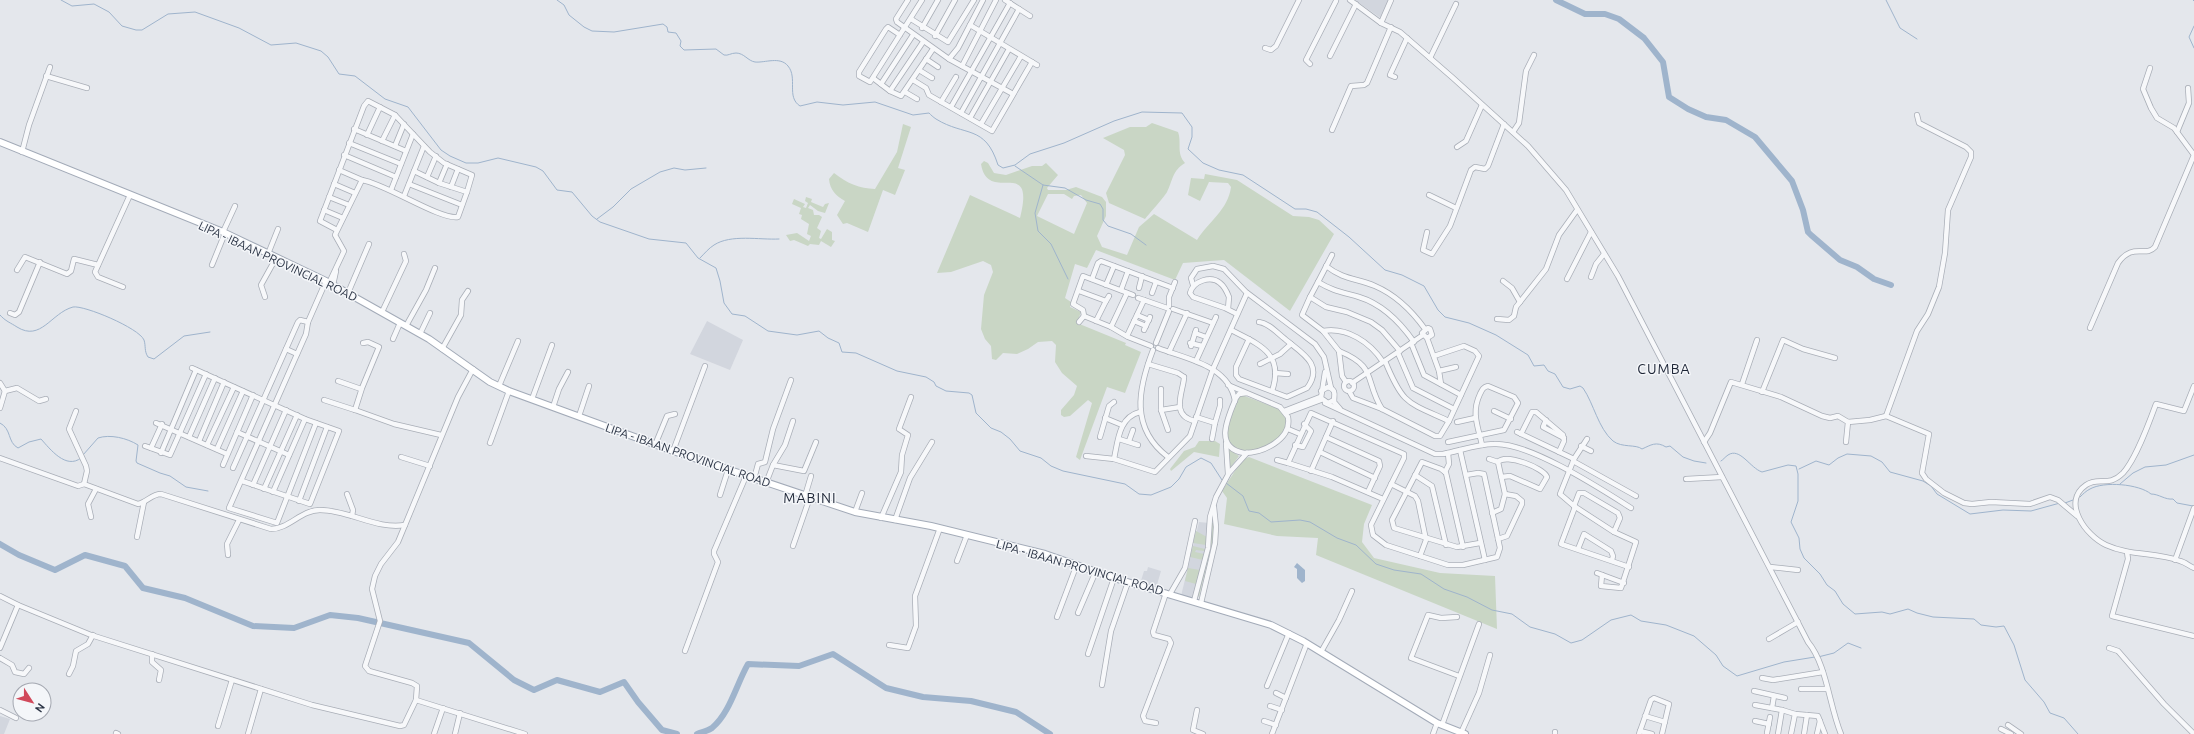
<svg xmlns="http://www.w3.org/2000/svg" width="2194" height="734" viewBox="0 0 2194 734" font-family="Ubuntu,sans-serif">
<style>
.built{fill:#d2d6de}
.green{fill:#c9d6c5;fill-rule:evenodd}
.water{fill:#9fb4cc}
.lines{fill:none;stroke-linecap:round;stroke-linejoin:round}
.stream{stroke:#9fb4cc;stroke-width:1}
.river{stroke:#9fb4cc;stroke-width:6}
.minor-casing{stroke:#a9aeb7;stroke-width:6}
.major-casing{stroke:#a3abb8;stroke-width:8}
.minor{stroke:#f7f8fa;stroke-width:4.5}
.major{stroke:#fff;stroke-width:6}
.labels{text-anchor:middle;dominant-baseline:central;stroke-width:3;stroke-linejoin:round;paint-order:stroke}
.street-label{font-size:12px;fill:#2b3445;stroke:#f4f6f9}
.quarter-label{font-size:14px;letter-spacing:1px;fill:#1d2536;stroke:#f4f6f9}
</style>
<rect width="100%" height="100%" fill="#e4e7ec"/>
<g class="built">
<path d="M1355 0H1390L1382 19Z"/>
<path d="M707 321 743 340 730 370 690 354Z"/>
<path d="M1199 522 1209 523 1208 538 1194 601 1181 596Z"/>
<path d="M1148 567 1161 571 1156 588 1140 584 1144 571H1147Z"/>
<path d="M0 716 10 719 4 734H0Z"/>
</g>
<g class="green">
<path d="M1152 123 1178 132C1182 143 1176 153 1185 163 1172 171 1173 180 1167 192 1165 196 1149 214 1145 219L1109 203 1106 193 1125 155 1124 150 1103 138 1130 127H1146Z"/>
<path d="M903 124 911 127 898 168 905 170 895 195 883 190 868 232 847 223 843 224 837 215 845 201C836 196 830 190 829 179L834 173C848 184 859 188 875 189L897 152Z"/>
<path d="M984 161 988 163 994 173 1006 175 1032 166H1042L1046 163 1058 175 1047 188 1048 190H1066L1076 187 1102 197 1106 202V216L1097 236 1102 247 1127 255 1139 227 1154 214 1197 240C1209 221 1228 210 1231 187L1228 183 1209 182 1200 201 1188 195 1191 178 1204 179 1205 174 1237 180 1293 216 1309 217 1319 220 1334 234 1290 311 1224 260 1183 263 1175 280 1096 250 1087 268 1075 264 1065 298 1071 302 1070 307 1081 312 1077 323 1126 343 1125 345 1141 352 1125 393 1107 387 1080 460 1076 457 1092 403 1088 400 1070 416 1064 417 1061 415V410L1074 395 1077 386 1062 373 1055 362 1056 345 1052 341 1038 342 1028 349 1017 354 1003 353 996 360 992 359 991 346 985 339 981 329 984 295 993 272 991 265 983 261 951 272 937 273 970 195 1020 218C1036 154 988 206 981 164ZM1048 194H1064L1072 199 1074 196 1081 195 1087 203 1074 234 1037 216Z"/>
<path d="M806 197 812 199 811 202 823 207 825 204 829 203 825 213 818 211 810 205 808 208 813 210 814 215H819L822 217 817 228 821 231 819 238 821 239 827 229 832 232V240L835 241 831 247 821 241 819 245 810 244 808 246 794 240 790 241 786 235 797 233 809 241 811 236 807 234 809 224 801 219 802 215 799 214 801 208 792 204 794 199 805 204 803 207 806 208 808 203 805 201Z"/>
<path d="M1242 395 1279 409 1286 417 1287 426C1283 432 1280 436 1275 441 1264 450 1232 459 1227 438 1225 430 1230 421 1232 414 1235 407 1236 399 1242 395Z"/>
<path d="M1199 441H1215L1220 444 1219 457 1194 452 1171 471 1170 469 1184 451 1195 447Z"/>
<path d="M1229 449 1239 456 1231 467 1229 466Z"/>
<path d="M1249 457 1372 505 1364 524 1362 542 1374 558 1440 573 1495 576 1497 629 1316 555 1318 538 1277 536 1224 524 1227 498 1222 491 1242 460Z"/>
<path d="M1211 523H1213V540L1199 597 1198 596 1208 554Z"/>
<path d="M1196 531 1207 537 1206 545 1193 543Z"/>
<path d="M1193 546 1205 549 1204 551 1196 550 1195 552 1204 554 1203 560 1190 557Z"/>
<path d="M1188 568 1200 570 1196 584 1185 581Z"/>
</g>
<path class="water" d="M1297 563 1305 570V581L1302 583 1297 578V569L1294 567Z"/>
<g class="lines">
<g class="stream">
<path d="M61 0 72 6 94 4 109 12 122 26 136 30H142L168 14 195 12 239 28 271 45 296 43 321 51 328 57 339 74 355 76 385 99 408 107 441 150 450 156 466 163H478L498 158 536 167 543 171 557 190 572 192 592 216 600 222 649 239 686 243 698 258 716 268 720 281 724 303 732 314 745 316 768 331 797 335 819 331 828 338 839 343 842 352 856 353 897 371 926 377 934 382 936 386 946 391 969 393 972 395 976 413 991 428 1001 432 1010 439 1020 451 1041 458 1051 466 1063 471 1125 484 1139 494 1151 495 1171 487 1179 479 1186 467 1201 458 1211 463 1222 480"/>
<path d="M557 0 564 5 569 15 584 27 592 31 614 32 663 24 667 27 668 32 676 33 681 41 680 46 684 50 716 49 724 55C728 56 731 53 736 53 744 53 748 61 755 62 765 63 780 56 788 66 798 78 786 97 800 106L817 102 843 105 875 102 913 115 929 113C931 115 933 117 936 119 965 137 985 124 998 165L1003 168 1015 165 1030 154 1064 143 1114 121 1142 112 1182 113 1192 127V137L1188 149 1203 163 1219 170 1243 175 1295 209H1306L1317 212 1349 237 1385 270 1402 275 1424 286 1438 310 1445 317 1469 323 1496 335 1528 355 1534 366 1544 365 1548 371 1555 374 1563 387 1570 389 1580 386 1583 388C1594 404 1598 428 1613 441 1622 448 1636 444 1642 449 1651 445 1656 441 1666 447L1670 446 1683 457 1694 461 1706 463"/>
<path d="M1886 0 1900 28 1917 39"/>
<path d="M2193 0 2194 1"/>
<path d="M2194 26 2189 37 2194 48"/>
<path d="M1015 166 1043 185 1065 188 1086 200 1100 204 1103 209V220L1108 226 1131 234 1146 245"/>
<path d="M1043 185 1035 213 1038 231 1051 244 1068 279"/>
<path d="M597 219 613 207 631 189 660 172 674 168 685 170 706 168"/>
<path d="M700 258C704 254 709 248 714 245 731 234 759 240 779 239"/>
<path d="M0 315C5 321 11 323 17 327 41 342 51 313 73 307 84 305 139 328 144 340 146 346 144 351 148 357L154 359 184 336 210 332"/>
<path d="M0 423C12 429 7 442 18 448L29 442 41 439C50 449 66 470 81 458"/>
<path d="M83 455 98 438C110 434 127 438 138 445L136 461 137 463 160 473 170 476 186 487 208 491"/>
<path d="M1721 461C1723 460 1725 457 1728 455 1740 447 1750 468 1762 472L1788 465 1796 466 1798 474V501L1791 522 1799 538 1800 549 1804 558 1820 574 1827 585 1835 591 1843 604 1855 614 1882 612 1890 614 1908 609 1917 613 1933 617 1974 619 1981 625 1996 627 2004 626 2014 645 2025 680 2044 702 2050 713 2064 718 2078 734"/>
<path d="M1799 469 1816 461 1829 465 1838 458 1847 454 1871 456 1882 462 1890 472 1923 481 1931 486 1937 494 1970 514 2003 510 2031 511 2060 503"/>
<path d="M1226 483 1243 496 1249 511 1259 513 1271 522 1300 520 1310 522 1337 538 1356 545 1376 564 1394 570 1421 574 1444 589 1467 597 1492 610 1512 614 1530 627 1555 634 1571 643 1582 640 1611 620 1631 615 1641 621 1666 625 1694 636 1716 655 1723 666 1737 676 1784 662 1815 657"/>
<path d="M2120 484 2133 473 2145 467 2166 465 2194 455"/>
<path d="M2080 497C2083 494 2086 491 2090 489 2104 481 2139 484 2151 494 2159 494 2165 500 2173 499L2177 503 2193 506"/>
<path d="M2065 503 2073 500"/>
<path d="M1818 657 1834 653 1848 643 1861 648"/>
</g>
<g class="river">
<path d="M1556 0 1585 14H1605L1619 19 1644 38 1663 62 1669 97 1688 109 1706 117 1726 120 1755 137 1792 181 1803 210 1808 232 1811 235 1840 260 1857 267 1874 279 1891 285"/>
<path d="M0 544 19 555 55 570 85 555 125 566 143 588 185 598 253 626 294 628 330 615 358 618 469 643 514 680 534 690 557 680 600 692 624 682 638 702 662 730 677 734"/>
<path d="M697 734C702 732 708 731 712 728 730 713 736 685 748 664L799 666 833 654 886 688 923 697 971 701 1016 712 1050 734"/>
</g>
<g class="minor-casing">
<g id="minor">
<path d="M908 0 896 19 897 22 949 59 958 48 983 0"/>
<path d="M1350 0 1381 23 1400 32 1453 78 1528 146 1566 190 1618 276 1808 642C1827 665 1829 705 1841 734"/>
<path d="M1019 9 1030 16"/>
<path d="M911 19 948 42 974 0"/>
<path d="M1381 23 1391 0"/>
<path d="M970 25 1037 65"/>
<path d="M922 28 938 0"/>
<path d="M900 35 888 27 886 29 859 72V76L870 82 922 0"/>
<path d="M935 36 955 0"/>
<path d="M1265 48 1271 50 1276 46 1299 0"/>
<path d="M1330 56 1356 4"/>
<path d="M1430 58 1456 4"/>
<path d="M926 59 938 67"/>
<path d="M949 59 1013 94"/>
<path d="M1310 64 1306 60 1336 1"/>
<path d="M962 66 996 0"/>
<path d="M919 70 932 78"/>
<path d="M46 76 87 88"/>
<path d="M1395 77 1390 75 1407 38"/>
<path d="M873 78 890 91 901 96 933 49"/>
<path d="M913 80 926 88 929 95 992 131 1032 62"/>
<path d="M881 84 913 35"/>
<path d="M890 91 923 42"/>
<path d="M905 92 917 99"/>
<path d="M941 102 956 77"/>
<path d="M951 107 1010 3"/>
<path d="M961 113 1019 9 1005 0"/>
<path d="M1917 115 1919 123 1966 147 1971 152V157L1948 210 1945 253 1939 287 1928 314 1917 331 1886 416 1929 434 1922 473 1926 479 1944 493 1964 503 1972 504 1991 502 2030 504 2050 497 2058 500 2077 516"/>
<path d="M970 118 1009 49"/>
<path d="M981 124 1021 56"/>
<path d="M354 129 406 151"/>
<path d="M1332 130 1351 86 1364 85 1367 83 1391 27"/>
<path d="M1513 132 1519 123 1526 71 1534 55"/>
<path d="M2177 132 2189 103 2188 88"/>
<path d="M367 135 380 107"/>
<path d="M382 141 395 115"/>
<path d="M349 143 401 164"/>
<path d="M395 146 404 124"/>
<path d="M1457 147 1466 141 1482 105"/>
<path d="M22 152 29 125 50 67"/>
<path d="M344 155 396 177"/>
<path d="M339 170 362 180"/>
<path d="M427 177 436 156"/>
<path d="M439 183 447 164"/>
<path d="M334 184 355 193"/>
<path d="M409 184 462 205"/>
<path d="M451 187 458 169"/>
<path d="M391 190 413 134"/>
<path d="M1429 195 1456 208"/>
<path d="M404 196 424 146"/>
<path d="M329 197 349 205"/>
<path d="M324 210 343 218"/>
<path d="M337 230 320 221 364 106 368 101 395 115 430 152 444 163 472 175 467 192"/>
<path d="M223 232 235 206"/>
<path d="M1427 232 1423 250 1432 254 1450 226 1471 170 1475 167 1485 169 1488 166 1504 124"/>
<path d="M268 254 278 229"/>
<path d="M212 265 225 233"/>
<path d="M1326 266C1344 280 1356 278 1375 286 1396 295 1412 311 1425 329"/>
<path d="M17 270 25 257 67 274 71 271 74 259 98 265"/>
<path d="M1591 277 1596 264 1604 254"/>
<path d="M1092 279 1098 263 1101 261 1173 288"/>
<path d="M1567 279 1591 232"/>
<path d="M1503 281 1512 288 1520 302"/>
<path d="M1318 282 1332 255"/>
<path d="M329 283 344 251 335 235 362 180C386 184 440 220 458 217L467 192 439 183 414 171"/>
<path d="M333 285 336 271"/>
<path d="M1106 285 1114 266"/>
<path d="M1193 285 1191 278 1197 269 1213 266 1224 269 1246 292 1315 344 1324 357 1331 388"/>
<path d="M123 287 98 277 95 272 130 195"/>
<path d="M1139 288 1142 276"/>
<path d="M1121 290 1128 271"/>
<path d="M1079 291 1106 301 1096 321"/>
<path d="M348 293 369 244"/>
<path d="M1127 293 1111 327 1128 337 1151 346"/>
<path d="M1152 293 1156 282"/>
<path d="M265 297 261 285 276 258"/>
<path d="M1310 297 1318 282C1333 291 1342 292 1359 297 1382 304 1400 322 1414 342"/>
<path d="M1138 298 1144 300"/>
<path d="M1106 301 1109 296"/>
<path d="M1169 306V297L1175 282"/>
<path d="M1173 309 1213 323"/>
<path d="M1228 309 1229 297C1227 292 1224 286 1220 283 1211 275 1193 281 1190 293L1193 297 1225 308 1237 314"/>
<path d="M382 312 406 261 404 254"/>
<path d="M10 313 15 315 19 312 40 262"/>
<path d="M1137 315 1149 320"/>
<path d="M1084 316 1083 310 1073 304 1083 276 1133 295"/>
<path d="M1084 316 1111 327"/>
<path d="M1497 319 1509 320 1514 316 1516 307 1546 269 1559 235 1577 210"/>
<path d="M1134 321 1146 326"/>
<path d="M1079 322 1084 316"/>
<path d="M406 326 426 290 435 268"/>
<path d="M2090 328 2118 263C2133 242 2145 258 2155 247L2194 155 2174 128 2157 118 2151 108 2143 89 2150 68"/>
<path d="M1144 330 1150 317"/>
<path d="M1231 330C1258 344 1285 353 1272 391"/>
<path d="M1323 331 1302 315 1310 297 1326 307 1347 312 1371 322 1382 330 1400 351"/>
<path d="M1195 333 1206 337"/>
<path d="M420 334 430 313"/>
<path d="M1127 336 1144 300 1167 308"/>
<path d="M1427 338 1432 335 1430 329 1428 328 1422 333 1427 338 1439 371"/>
<path d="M393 339 400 323"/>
<path d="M1249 339 1236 367V375L1239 379 1287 397 1307 388C1325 364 1300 352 1285 339 1277 333 1269 323 1259 322"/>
<path d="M363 343 368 342 379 347 362 388 355 410 394 424 441 435"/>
<path d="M1156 343 1169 311"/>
<path d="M1190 343 1202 346"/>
<path d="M1411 343 1424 375 1461 395"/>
<path d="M1191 346 1196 330"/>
<path d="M1158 348C1186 359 1229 365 1235 401"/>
<path d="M286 349 297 354"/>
<path d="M442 349 461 315 462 300 468 291"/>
<path d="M1153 350C1138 389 1130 428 1168 457"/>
<path d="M1339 351C1378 367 1364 380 1382 409"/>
<path d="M1169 352 1187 313"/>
<path d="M1398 353 1413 388 1454 409"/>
<path d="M1196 361 1216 317"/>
<path d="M1385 361C1403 405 1407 402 1449 421"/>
<path d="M1148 364 1178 373 1184 377"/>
<path d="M1260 364 1280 354 1291 344"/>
<path d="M192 368 305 419 339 431 310 504 242 481"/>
<path d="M1325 372 1321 398 1328 403 1334 400"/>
<path d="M1275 373 1288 374"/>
<path d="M1184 377C1184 390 1169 416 1195 421"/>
<path d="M338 381 361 389"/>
<circle cx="1349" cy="386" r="5"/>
<path d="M1346 382 1342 376 1339 351 1323 331C1347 327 1370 342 1383 362"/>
<path d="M0 383 5 391 17 388 39 401 46 399"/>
<path d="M1352 383 1423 335"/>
<path d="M1441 384 1439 371 1456 367"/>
<path d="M1742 384 1757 340"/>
<path d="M1228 385 1280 407 1288 417C1292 440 1262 453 1244 453 1213 448 1228 417 1236 398L1239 394 1247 393"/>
<path d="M499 386 518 341"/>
<path d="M2194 386 2184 411 2156 404C2149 423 2136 459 2123 473 2108 488 2099 476 2086 485 2061 502 2086 536 2106 545 2130 556 2156 552 2180 561 2185 562 2189 566 2194 568"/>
<path d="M1161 389V410L1168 430"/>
<path d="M1321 391 1328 387C1337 390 1334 395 1334 402L1340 409"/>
<path d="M1349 391 1353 398 1382 409 1435 436H1440L1449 421 1479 356 1475 351 1464 346 1434 356"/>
<path d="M1762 392 1783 340 1803 349 1835 358"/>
<path d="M532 399 552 345"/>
<path d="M324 400 355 410"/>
<path d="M1325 403 1435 454H1443C1459 451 1477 444 1494 444 1529 442 1601 489 1631 508"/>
<path d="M553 407 559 389 568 372"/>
<path d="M0 408 5 391"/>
<path d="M1161 410 1180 407"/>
<path d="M76 411 69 429 86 466 87 471 84 484"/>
<path d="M1284 411 1320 397"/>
<path d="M1494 411 1511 419"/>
<path d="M1286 413 1321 400"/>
<path d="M579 416 589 386"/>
<path d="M1196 417 1215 423 1220 406V400"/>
<path d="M1105 418 1122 425"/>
<path d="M1546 420 1543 427 1564 438"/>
<path d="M1457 422 1475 418"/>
<path d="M1848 422 1870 420 1886 416"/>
<path d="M156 423 227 454"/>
<path d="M316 423 277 523 229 508 306 334 308 322 326 281"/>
<path d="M1288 429 1300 434"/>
<path d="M237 432 289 455"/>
<path d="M1517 432 1574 459"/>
<path d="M1521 434 1532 412H1536L1563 435 1564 441 1559 452"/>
<path d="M189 437 215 378"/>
<path d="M1100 437 1109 406 1114 402"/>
<path d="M1326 437 1379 461 1380 466 1368 492"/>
<path d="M1119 439 1138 445"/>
<path d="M1212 439 1215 423"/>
<path d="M1587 439 1574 459 1560 494 1574 506 1579 493H1584L1618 513 1620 518 1614 532"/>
<path d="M199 441 224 382"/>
<path d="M1129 441 1133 430"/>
<path d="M1448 442 1504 430 1518 403 1514 397 1488 386C1483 387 1482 390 1480 394 1471 413 1478 426 1482 445"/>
<path d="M1704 442 1710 433 1731 382 1781 397 1822 416 1830 418 1838 416 1848 422 1846 442"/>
<path d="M490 443 509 391"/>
<path d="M1226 443 1228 474"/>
<path d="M207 445 234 387"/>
<path d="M655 445 667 416 675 414"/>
<path d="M1295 445 1303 447 1311 431 1304 424"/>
<path d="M145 446 170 455 206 374"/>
<path d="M1581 446 1591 451"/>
<path d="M151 448 162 424"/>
<path d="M217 449 243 391"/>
<path d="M1460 450 1485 560"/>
<path d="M673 451 705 366"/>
<path d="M1320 452 1375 478"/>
<path d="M161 453 196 370"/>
<path d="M1086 456 1114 459 1155 472 1190 436 1213 369 1247 293"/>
<path d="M401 457 430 466"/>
<path d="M0 458 78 486 84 484 138 504C147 502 152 494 161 494L271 529C289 529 301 510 320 510 349 510 377 530 405 525"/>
<path d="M1114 459C1118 440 1119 417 1140 412"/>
<path d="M1489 459 1498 462"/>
<path d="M1277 460 1288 463"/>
<path d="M1573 461 1636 496"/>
<path d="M223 465 253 395"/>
<path d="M773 465 785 445 793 421"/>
<path d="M233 468 298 322 300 320 308 322"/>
<path d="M1311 471 1333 421"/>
<path d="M1445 472 1449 464 1448 453"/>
<path d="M1415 475 1432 486 1446 545"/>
<path d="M754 479 758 464 765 462 773 429 791 380"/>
<path d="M1686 479 1722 477"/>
<path d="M766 483 773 465 804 471 816 442"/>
<path d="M1391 484 1415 496 1418 501 1426 540 1420 556"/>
<path d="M253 485 286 410"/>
<path d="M264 489 297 415"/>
<path d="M273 492 305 419"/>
<path d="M347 494 353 510 352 516"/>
<path d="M720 495 728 470"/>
<path d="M805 496 811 476"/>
<path d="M1383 499 1332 477 1288 463 1311 413 1404 454V458L1371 525 1373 535 1386 545 1448 565H1463L1497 557 1500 548 1484 474 1478 473 1466 475"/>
<path d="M299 501 327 427"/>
<path d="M1574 506 1614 532 1636 542 1621 588 1601 586 1602 575"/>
<path d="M1575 507 1561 544 1629 567"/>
<path d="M855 512 862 493"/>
<path d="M1492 513 1501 509 1505 494 1498 462C1506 453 1544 468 1547 477L1540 489 1510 476 1501 477"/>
<path d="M91 517 88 504 96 489"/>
<path d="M881 518 901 472 902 455 908 435 899 429 911 397"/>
<path d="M895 520 910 478 932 442"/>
<path d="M137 537 144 502"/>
<path d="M1498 539 1507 536 1522 504V501L1516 496 1505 494"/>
<path d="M793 546 810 497"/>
<path d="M1463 547 1446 473 1441 469 1422 462 1392 520 1394 528 1457 547 1480 543"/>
<path d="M1578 549 1584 534 1611 551 1613 556 1612 560"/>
<path d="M2127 552 2128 559 2112 616 2194 636"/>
<path d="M228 555 227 544 239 520"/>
<path d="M2175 560 2194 508"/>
<path d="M957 561 967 535"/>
<path d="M1770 567 1798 570"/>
<path d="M1597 573 1624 583"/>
<path d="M1170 594 1185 568 1195 521"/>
<path d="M0 596 18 605 91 635 312 705 400 726 404 725 416 700 417 686 412 683 369 671 365 666 380 621 372 589 375 576 381 564 398 542 458 397 473 369"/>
<path d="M1194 601 1208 548 1210 517 1216 497 1229 473 1247 453"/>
<path d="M1201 603 1215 543 1216 527 1214 507"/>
<path d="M1078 613 1096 571"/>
<path d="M1057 617 1077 564"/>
<path d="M1457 617 1441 618 1428 615 1411 658 1459 676"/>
<path d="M1769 639 1798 622"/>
<path d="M889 645 908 648 916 626 915 596 940 528"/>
<path d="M0 648 18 605"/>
<path d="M2109 648 2118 651 2164 704 2194 734"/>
<path d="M685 651 718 562 714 554V551L746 476"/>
<path d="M1321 652 1339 620 1352 591"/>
<path d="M152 654V662L161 670 159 680"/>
<path d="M1088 654 1114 578"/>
<path d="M0 658 12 665 15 672 24 674 29 668"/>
<path d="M69 674 73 666 76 651 88 644 93 635"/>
<path d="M1762 678 1773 680 1823 672"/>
<path d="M1102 685 1111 631 1128 582"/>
<path d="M1267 686 1289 633"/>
<path d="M1801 689H1826"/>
<path d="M1754 691 1785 698"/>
<path d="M1276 693 1286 698"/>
<path d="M416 700 525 734"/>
<path d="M1755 705 1782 710"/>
<path d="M1270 706 1282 710"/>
<path d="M1772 708 1774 696"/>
<path d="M0 710 16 718"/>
<path d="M1197 710 1193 730 1203 734"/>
<path d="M1795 714 1818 716 1825 734"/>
<path d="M1645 716 1665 722"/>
<path d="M1264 721 1276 725"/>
<path d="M1755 721 1769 724"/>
<path d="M1156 723 1145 721 1143 716 1171 643 1169 639 1154 635 1153 632 1166 593"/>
<path d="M1442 725 1479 624"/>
<path d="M2008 725 2021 734"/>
<path d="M218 726 232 680"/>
<path d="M2001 729 2011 734"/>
<path d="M1640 731 1652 734"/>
<path d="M1555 732V734"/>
<path d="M116 733 118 734"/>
<path d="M1461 733 1479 693 1490 655"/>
<path d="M1767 733 1770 717"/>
<path d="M248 734 261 689"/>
<path d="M434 734 443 708"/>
<path d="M455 734 460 713"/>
<path d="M1272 734 1307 643"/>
<path d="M1433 734 1437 723"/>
<path d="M1639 734 1651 700 1654 698 1669 704 1662 734"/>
<path d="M1778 734 1782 710 1795 714 1791 734"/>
<path d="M1804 734 1807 715"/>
<path d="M1817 734 1820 721"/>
</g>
</g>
<g class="major-casing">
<path id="major" d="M0 142 223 232 326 281 429 339 490 382 509 391 673 451 855 512 931 526 1045 554 1114 578 1271 625 1303 641 1437 723 1465 734"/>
</g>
<use href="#minor" class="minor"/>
<use href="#major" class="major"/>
</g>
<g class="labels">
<g class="street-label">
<text transform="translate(278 261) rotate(25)">LIPA - IBAAN PROVINCIAL ROAD</text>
<text transform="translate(688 455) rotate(19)">LIPA - IBAAN PROVINCIAL ROAD</text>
<text transform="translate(1080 567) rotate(16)">LIPA - IBAAN PROVINCIAL ROAD</text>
</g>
<g class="quarter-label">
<text x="1664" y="369">CUMBA</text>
<text x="810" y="498">MABINI</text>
</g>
</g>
<g transform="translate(32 702) rotate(126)"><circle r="19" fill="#f4f6f9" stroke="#a4a8b1"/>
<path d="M0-3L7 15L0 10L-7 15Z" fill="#d1495b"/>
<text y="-6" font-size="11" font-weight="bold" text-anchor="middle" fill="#2b3445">N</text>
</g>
</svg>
